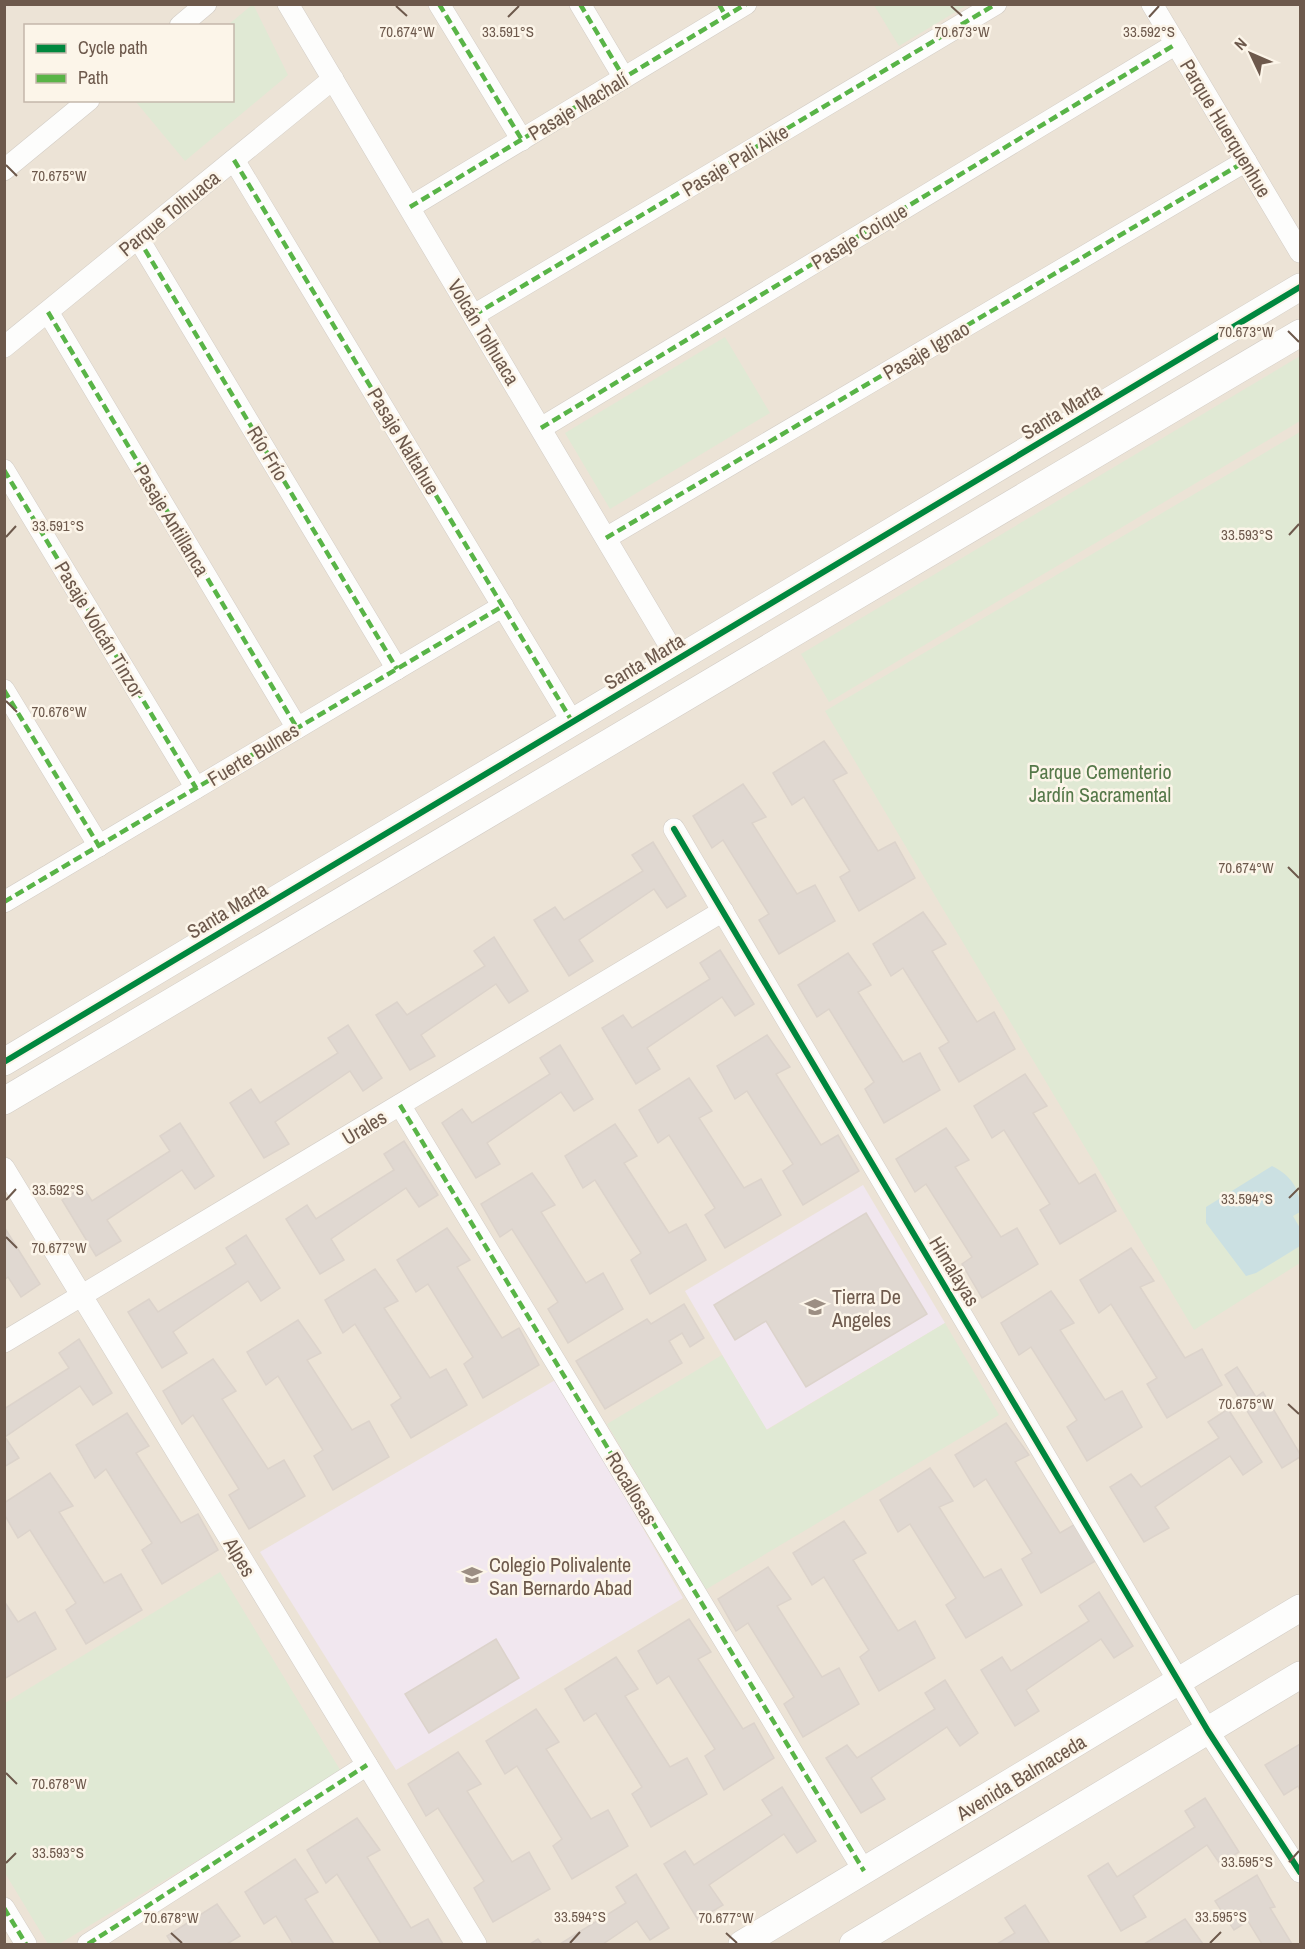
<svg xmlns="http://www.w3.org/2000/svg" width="1305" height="1949" viewBox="0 0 1305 1949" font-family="'Archivo Narrow',sans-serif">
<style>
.residential{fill:#ece3d6;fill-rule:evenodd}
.education{fill:#f1e7ef}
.green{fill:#e0e9d4}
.water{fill:#cbe0e2}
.building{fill:#e0d8d1;stroke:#dcd3cb;stroke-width:1.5}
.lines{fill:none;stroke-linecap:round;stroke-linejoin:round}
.minor-casing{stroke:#d3cdc6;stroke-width:22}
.tertiary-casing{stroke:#d3cdc6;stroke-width:28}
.minor{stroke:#fdfdfc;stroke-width:21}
.tertiary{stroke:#fdfdfc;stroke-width:27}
.quiet{stroke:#59b447;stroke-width:4.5;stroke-dasharray:9 4.5;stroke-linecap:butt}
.cycleway-casing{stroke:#fcf5e9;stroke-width:10}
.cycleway{stroke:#00873e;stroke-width:6}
.ticks{fill:none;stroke:#6d594c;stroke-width:2}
.labels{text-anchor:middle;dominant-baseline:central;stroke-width:5;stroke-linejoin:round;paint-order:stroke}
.street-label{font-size:20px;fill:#6d594c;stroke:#fcf5e9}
.park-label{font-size:20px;fill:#557849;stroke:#fcf5e9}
.poi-label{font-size:20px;fill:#6d594c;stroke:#fcf5e9;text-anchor:start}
.ticks-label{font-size:15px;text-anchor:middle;fill:#6d594c;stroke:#fcf5e9;stroke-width:5;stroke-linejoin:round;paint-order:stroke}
</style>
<rect width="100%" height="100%" fill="#f4f0e8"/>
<path class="residential" d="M5 5H1300V1944H5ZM26 26H232V100H26Z"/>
<g class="education">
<path d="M863 1185 945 1323 766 1430 685 1291Z"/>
<path d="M557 1379 683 1598 396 1770 260 1552Z"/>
</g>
<g class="green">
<path d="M253 4 288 75 185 161 136 102 232 100V26L228 25Z"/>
<path d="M874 5H967L899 46Z"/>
<path d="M725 337 770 413 610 509 565 433Z"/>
<path d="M1300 356V421L829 702 801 654Z"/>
<path d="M1300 432V1263L1194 1330 825 711Z"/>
<path d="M945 1323 999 1415 705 1590 607 1424 722 1355 767 1430Z"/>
<path d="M220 1572 342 1773 59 1944H48L5 1873V1703Z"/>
</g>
<path class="water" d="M1272 1166C1292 1176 1301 1190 1300 1212L1293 1216 1300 1228V1246L1256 1273 1246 1276 1206 1223V1207Z"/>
<g class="building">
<path d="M824 741 847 773 833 780 878 851 895 842 915 878 859 911 840 877 850 871 804 797 792 805 773 773Z"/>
<path d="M743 784 766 817 752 823 797 894 815 885 835 921 779 954 759 920 769 914 723 840 712 848 693 816Z"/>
<path d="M653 842 686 896 667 908 654 889 579 940 593 961 569 976 534 920 555 907 564 920 643 871 632 855Z"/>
<path d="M923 912 946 944 932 951 977 1022 994 1012 1015 1049 959 1082 939 1048 949 1042 903 968 891 976 873 944Z"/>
<path d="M494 937 528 991 509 1003 496 984 421 1035 435 1056 410 1070 376 1015 397 1002 407 1015 485 966 474 951Z"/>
<path d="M720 950 754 1004 735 1016 722 997 647 1048 660 1069 636 1084 602 1028 623 1015 632 1028 710 979 700 963Z"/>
<path d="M848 953 871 985 858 992 903 1062 920 1053 940 1090 884 1123 865 1089 874 1082 829 1009 817 1017 798 985Z"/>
<path d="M348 1025 382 1078 363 1091 350 1071 275 1122 289 1144 264 1158 230 1103 251 1089 260 1103 338 1053 328 1038Z"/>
<path d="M767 1035 790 1067 776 1074 821 1145 838 1135 859 1171 803 1205 783 1171 793 1164 747 1091 735 1099 717 1066Z"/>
<path d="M560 1045 593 1099 574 1111 561 1092 487 1143 500 1164 476 1178 442 1123 462 1109 472 1123 550 1074 540 1058Z"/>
<path d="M1025 1074 1047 1106 1033 1113 1079 1184 1095 1174 1116 1211 1060 1244 1040 1210 1050 1204 1004 1130 992 1138 974 1106Z"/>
<path d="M689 1078 712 1111 699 1118 744 1188 761 1179 781 1215 725 1248 705 1215 715 1208 669 1135 658 1143 639 1110Z"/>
<path d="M180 1123 214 1176 195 1189 182 1170 107 1220 121 1241 96 1256 62 1200 83 1187 92 1201 170 1151 160 1136Z"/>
<path d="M615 1124 637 1156 624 1163 669 1233 686 1224 706 1260 650 1294 631 1260 641 1253 595 1180 583 1188 565 1156Z"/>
<path d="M946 1128 969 1160 955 1167 1001 1237 1017 1228 1038 1264 982 1298 962 1264 972 1257 926 1184 915 1192 896 1159Z"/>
<path d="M404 1141 438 1195 419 1207 406 1188 331 1239 344 1260 320 1274 286 1219 307 1205 316 1219 394 1170 384 1154Z"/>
<path d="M532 1173 555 1205 541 1212 586 1283 603 1273 623 1309 568 1343 548 1309 558 1302 512 1229 500 1237 481 1204Z"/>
<path d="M866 1213 927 1314 806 1387 766 1321 735 1340 714 1305Z"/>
<path d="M447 1228 470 1260 457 1267 502 1338 519 1328 539 1365 483 1398 464 1364 473 1357 428 1284 416 1292 397 1260Z"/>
<path d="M6 1230 40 1284 21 1297 8 1277 4 1280Z"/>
<path d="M246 1235 280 1288 261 1301 248 1281 173 1332 187 1353 162 1368 128 1312 149 1299 158 1312 236 1264 226 1248Z"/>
<path d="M1131 1248 1154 1281 1140 1287 1185 1358 1202 1349 1222 1385 1167 1418 1147 1384 1157 1378 1111 1304 1099 1313 1080 1280Z"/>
<path d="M375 1269 398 1301 384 1308 430 1378 446 1369 467 1405 411 1438 391 1405 401 1398 355 1324 343 1333 325 1300Z"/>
<path d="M1051 1291 1074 1323 1060 1330 1105 1400 1122 1391 1142 1427 1087 1461 1067 1427 1077 1420 1031 1347 1019 1355 1001 1323Z"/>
<path d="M684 1304 704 1338 690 1347 682 1333 669 1341 682 1363 605 1409 576 1361 647 1319 651 1324Z"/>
<path d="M298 1320 321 1353 307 1360 352 1430 369 1421 389 1457 333 1490 314 1456 323 1450 278 1376 266 1385 247 1352Z"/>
<path d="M79 1339 112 1393 93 1405 80 1386 5 1437 19 1458 4 1467V1409L69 1368 59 1353Z"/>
<path d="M213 1359 236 1391 222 1399 268 1469 284 1460 305 1496 249 1529 229 1495 239 1489 193 1415 182 1424 163 1391Z"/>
<path d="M1237 1367 1256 1397 1263 1392 1300 1454V1457L1282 1468 1225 1375Z"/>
<path d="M1228 1409 1262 1462 1243 1475 1230 1456 1155 1507 1169 1528 1144 1542 1110 1487 1131 1474 1141 1487 1219 1438 1208 1422Z"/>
<path d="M127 1413 149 1446 136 1453 181 1523 198 1514 218 1550 162 1584 142 1550 152 1543 106 1469 95 1478 76 1445Z"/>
<path d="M1006 1423 1029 1455 1015 1462 1060 1533 1077 1523 1097 1560 1041 1593 1022 1559 1032 1553 986 1479 974 1487 955 1455Z"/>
<path d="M930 1468 953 1501 939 1507 984 1578 1001 1569 1022 1605 966 1638 946 1605 956 1598 910 1524 898 1532 880 1500Z"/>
<path d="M50 1473 73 1506 59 1512 104 1583 121 1574 142 1610 86 1644 66 1610 76 1603 30 1530 18 1538 4 1514V1503Z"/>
<path d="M844 1521 866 1553 853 1560 898 1631 915 1621 935 1658 879 1691 860 1657 869 1650 824 1577 812 1585 793 1553Z"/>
<path d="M768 1567 791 1599 777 1606 822 1677 839 1668 859 1704 803 1737 784 1704 794 1697 748 1623 736 1631 718 1599Z"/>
<path d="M1099 1592 1133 1646 1114 1658 1101 1639 1026 1690 1039 1711 1015 1726 981 1670 1002 1657 1011 1671 1089 1621 1079 1606Z"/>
<path d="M4 1601 18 1622 35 1612 56 1649 4 1679Z"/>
<path d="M689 1619 711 1652 698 1659 743 1729 754 1723 774 1758 724 1790 705 1756 715 1749 669 1676 657 1684 638 1651Z"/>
<path d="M496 1639 519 1678 429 1733 405 1694Z"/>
<path d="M616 1657 638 1689 625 1696 670 1767 687 1758 707 1794 651 1827 632 1794 642 1787 596 1713 584 1721 565 1689Z"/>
<path d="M945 1680 978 1733 960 1746 947 1727 871 1778 885 1799 861 1813 826 1758 847 1745 857 1758 935 1709 925 1693Z"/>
<path d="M536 1709 559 1742 546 1749 591 1819 608 1810 628 1846 572 1879 553 1846 562 1839 517 1766 505 1774 486 1741Z"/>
<path d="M1300 1744V1791L1298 1786 1284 1795 1265 1765Z"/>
<path d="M458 1752 481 1784 467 1791 512 1862 529 1852 550 1889 493 1922 474 1888 484 1881 438 1808 426 1816 408 1784Z"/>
<path d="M782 1787 816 1841 797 1853 784 1834 709 1885 723 1905 698 1920 664 1864 685 1851 694 1865 772 1815 762 1800Z"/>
<path d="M1205 1798 1239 1852 1220 1864 1207 1845 1133 1896 1146 1917 1121 1931 1088 1876 1108 1863 1117 1877 1195 1827 1185 1811Z"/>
<path d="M357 1818 380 1850 367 1857 411 1928 428 1919 443 1944H381L337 1874 326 1883 307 1850Z"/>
<path d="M295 1859 318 1892 305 1899 334 1944H293L276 1916 264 1924 245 1892Z"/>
<path d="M636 1874 669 1928 650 1940 637 1921 603 1944H560L626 1903 616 1887Z"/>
<path d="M1257 1875 1275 1907 1270 1908 1292 1944H1262L1248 1921 1234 1930 1215 1901Z"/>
<path d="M217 1904 240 1936 227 1944H172L167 1936Z"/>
<path d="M1025 1905 1050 1944H997L1015 1933 1005 1918Z"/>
<path d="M1185 1919 1203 1944H1144Z"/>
<path d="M538 1939 542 1944H530Z"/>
</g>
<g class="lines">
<g class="minor-casing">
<g id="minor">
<path d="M288 4 678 660"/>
<path d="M439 4 522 140"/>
<path d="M580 4 624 78"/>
<path d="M1152 4 1300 252"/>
<path d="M180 26 206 4"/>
<path d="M234 160 573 723"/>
<path d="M4 170 89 100"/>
<path d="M410 207 746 4"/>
<path d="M138 238 397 669"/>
<path d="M48 312 297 728"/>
<path d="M474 315 996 4"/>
<path d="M4 347 333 79"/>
<path d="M541 428 1176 44"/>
<path d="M4 470 196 788"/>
<path d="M606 538 1246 161"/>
<path d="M4 690 99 846"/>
<path d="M674 829 1208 1731 1300 1872"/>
<path d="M4 902 503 606"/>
<path d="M400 1105 864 1871"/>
<path d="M4 1168 476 1944"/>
<path d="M4 1342 723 911"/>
<path d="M4 1908 26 1944"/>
<path d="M88 1944 367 1765"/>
</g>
</g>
<g class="tertiary-casing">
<g id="tertiary">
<path d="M4 1062 1300 287"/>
<path d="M4 1101 1300 333"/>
<path d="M742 1944 1300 1608"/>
<path d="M853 1944 1300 1675"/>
</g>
</g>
<use href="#minor" class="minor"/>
<use href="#tertiary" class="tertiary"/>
<g class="quiet">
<path d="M439 4 522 140"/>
<path d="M580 4 624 78"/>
<path d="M719 4 726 17"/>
<path d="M234 160 573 723"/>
<path d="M410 207 746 4"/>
<path d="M138 238 397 669"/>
<path d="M48 312 297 728"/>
<path d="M474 315 996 4"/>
<path d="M541 428 1176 44"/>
<path d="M4 470 196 788"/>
<path d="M606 538 1246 161"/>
<path d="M4 690 99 846"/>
<path d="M4 902 503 606"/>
<path d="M400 1105 864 1871"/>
<path d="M4 1908 26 1944"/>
<path d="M88 1944 367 1765"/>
</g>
<g class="cycleway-casing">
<g id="cycleway">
<path d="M674 829 1208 1731 1300 1872"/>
<path d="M4 1062 1300 287"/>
</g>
</g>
<use href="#cycleway" class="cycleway"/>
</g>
<path class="ticks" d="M396 6 407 16M951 6 962 16M508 17 519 6M1149 17 1159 6M6 165 17 176M1288 331 1299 342M1289 535 1299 524M6 537 16 526M6 701 17 712M1288 867 1299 878M1289 1198 1299 1188M6 1200 16 1189M6 1237 17 1248M1288 1404 1299 1414M6 1773 17 1784M1289 1862 1299 1851M6 1863 16 1853M171 1933 182 1943M726 1933 737 1943M570 1943 580 1932M1210 1943 1221 1932"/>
<defs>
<g id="school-bare" transform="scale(1.62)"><path d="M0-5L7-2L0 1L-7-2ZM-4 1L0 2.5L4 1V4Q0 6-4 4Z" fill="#9c8e83" stroke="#fcf5e9" stroke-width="2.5" paint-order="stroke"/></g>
</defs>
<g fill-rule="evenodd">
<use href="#school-bare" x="815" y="1307"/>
<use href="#school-bare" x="472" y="1575"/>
</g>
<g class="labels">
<g class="street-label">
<text transform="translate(578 106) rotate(-31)">Pasaje Machalí</text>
<text transform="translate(1226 128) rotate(59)">Parque Huerquenhue</text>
<text transform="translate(735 160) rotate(-31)">Pasaje Pali Aike</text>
<text transform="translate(169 213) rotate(-39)">Parque Tolhuaca</text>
<text transform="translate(859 236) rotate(-31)">Pasaje Coique</text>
<text transform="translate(484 332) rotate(59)">Volcán Tolhuaca</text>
<text transform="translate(926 350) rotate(-30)">Pasaje Ignao</text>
<text transform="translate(1061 411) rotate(-31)">Santa Marta</text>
<text transform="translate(404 441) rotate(59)">Pasaje Naltahue</text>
<text transform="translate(268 453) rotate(59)">Río Frío</text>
<text transform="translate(172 520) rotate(59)">Pasaje Antillanca</text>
<text transform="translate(100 629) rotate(59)">Pasaje Volcán Tinzor</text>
<text transform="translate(644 661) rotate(-31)">Santa Marta</text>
<text transform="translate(253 754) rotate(-31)">Fuerte Bulnes</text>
<text transform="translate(227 910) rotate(-31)">Santa Marta</text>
<text transform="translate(364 1127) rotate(-31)">Urales</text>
<text transform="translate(955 1271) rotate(59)">Himalayas</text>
<text transform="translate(632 1488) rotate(59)">Rocallosas</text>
<text transform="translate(240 1557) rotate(59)">Alpes</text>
<text transform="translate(1021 1777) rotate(-31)">Avenida Balmaceda</text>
</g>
<g class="park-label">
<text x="1100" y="771">Parque Cementerio<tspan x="1100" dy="23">Jardín Sacramental</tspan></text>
</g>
<g class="poi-label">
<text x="832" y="1296">Tierra De<tspan x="832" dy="23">Angeles</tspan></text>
<text x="489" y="1564">Colegio Polivalente<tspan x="489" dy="23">San Bernardo Abad</tspan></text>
</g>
</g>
<g class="ticks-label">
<text x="407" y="37">70.674°W</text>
<text x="962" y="37">70.673°W</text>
<text x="508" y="37">33.591°S</text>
<text x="1149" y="37">33.592°S</text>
<text x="59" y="181">70.675°W</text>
<text x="1246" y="337">70.673°W</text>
<text x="58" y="531">33.591°S</text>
<text x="1247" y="540">33.593°S</text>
<text x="59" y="717">70.676°W</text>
<text x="1246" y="873">70.674°W</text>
<text x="58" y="1195">33.592°S</text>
<text x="1247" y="1204">33.594°S</text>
<text x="59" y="1253">70.677°W</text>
<text x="1246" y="1409">70.675°W</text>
<text x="59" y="1789">70.678°W</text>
<text x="58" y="1858">33.593°S</text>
<text x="1247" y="1867">33.595°S</text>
<text x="580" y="1922">33.594°S</text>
<text x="1221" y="1922">33.595°S</text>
<text x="171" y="1923">70.678°W</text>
<text x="726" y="1923">70.677°W</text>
</g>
<rect width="1305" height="1949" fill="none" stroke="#6d594c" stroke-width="12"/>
<rect x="24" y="24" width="210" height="78" fill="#fcf5e9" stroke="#c3b7aa" stroke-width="1.5"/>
<rect x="36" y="44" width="30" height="9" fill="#00873e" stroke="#c3b7aa" stroke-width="1.5"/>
<text x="78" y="54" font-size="18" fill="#6d594c">Cycle path</text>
<rect x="36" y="74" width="30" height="9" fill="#59b447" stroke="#c3b7aa" stroke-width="1.5"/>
<text x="78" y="84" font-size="18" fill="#6d594c">Path</text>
<g transform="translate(1251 54) rotate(314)" stroke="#fcf5e9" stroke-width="4.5" paint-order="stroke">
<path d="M0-4.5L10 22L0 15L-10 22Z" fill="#6d594c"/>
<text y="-9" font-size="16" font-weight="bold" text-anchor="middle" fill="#6d594c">N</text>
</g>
</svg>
